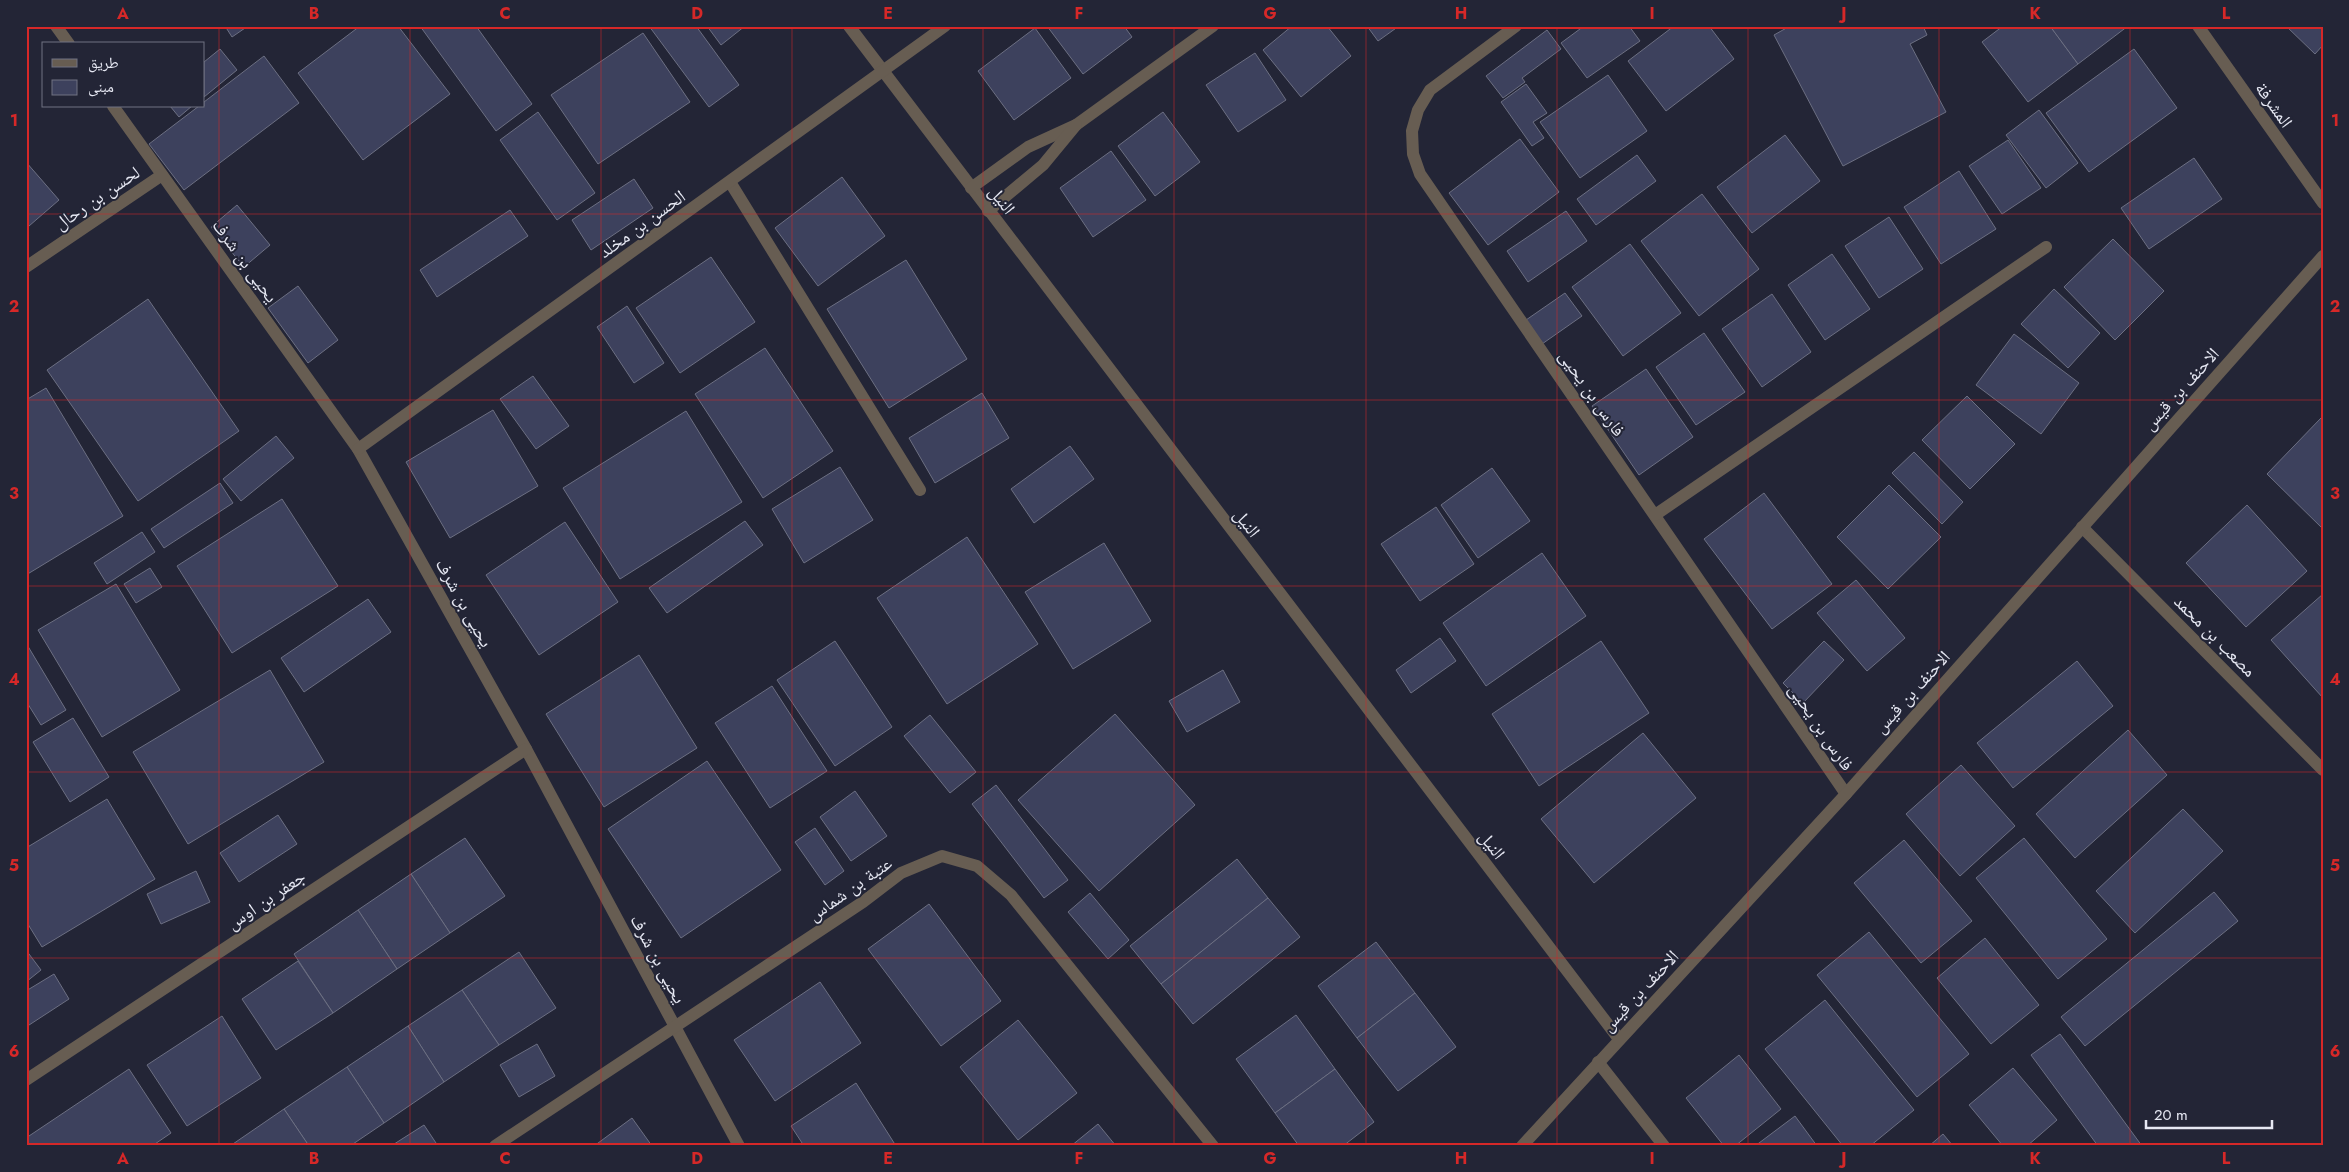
<svg xmlns="http://www.w3.org/2000/svg" width="2349" height="1172" viewBox="0 0 2349 1172" font-family="Jost,'Noto Naskh Arabic',sans-serif">
<style>
.building{fill:#3d415d;stroke:#6c6f82}
.lines{fill:none;stroke-linecap:round;stroke-linejoin:round}
.minor{stroke:#675d52;stroke-width:12}
.grid{fill:none;stroke:#d62828;stroke-width:1;stroke-opacity:0.55}
.labels{text-anchor:middle;dominant-baseline:central;stroke-width:4;stroke-linejoin:round;paint-order:stroke}
.street-label{font-size:18px;fill:#e6e8f3;stroke:#232536}
.neatline{fill:none;stroke:#d62828;stroke-width:2}
.grid-label{font-size:16px;text-anchor:middle;font-weight:bold;fill:#d62828}
</style>
<rect width="100%" height="100%" fill="#232536"/>
<g class="building">
<path d="M225 26H248L232 37Z"/>
<path d="M360 26H398L450 94 363 160 298 73Z"/>
<path d="M420 26H476L532 104 496 131Z"/>
<path d="M649 26H696L739 85 709 107Z"/>
<path d="M707 26H745L721 45Z"/>
<path d="M1047 26H1124L1132 37 1083 74Z"/>
<path d="M1292 26H1327L1351 56 1301 97 1263 50Z"/>
<path d="M1367 26H1399L1378 41Z"/>
<path d="M1584 26H1629L1640 41 1587 78 1561 43Z"/>
<path d="M1674 26H1709L1734 59 1666 111 1628 61Z"/>
<path d="M1790 26H1923L1927 35 1910 44 1946 112 1843 166 1774 35Z"/>
<path d="M2003 26H2050L2078 64 2028 102 1982 42Z"/>
<path d="M2050 26H2128L2078 64Z"/>
<path d="M2286 26H2323V45L2315 54Z"/>
<path d="M1035 28 1071 78 1014 120 978 71Z"/>
<path d="M1547 30 1561 49 1522 78 1525 82 1503 98 1486 76Z"/>
<path d="M643 33 690 102 598 164 551 95Z"/>
<path d="M220 49 237 70 204 97V62Z"/>
<path d="M2134 49 2177 108 2089 172 2046 113Z"/>
<path d="M1255 53 1286 100 1238 132 1206 85Z"/>
<path d="M264 56 299 103 184 190 149 144 199 106H204V102Z"/>
<path d="M1608 75 1647 131 1580 178 1540 122Z"/>
<path d="M1526 84 1547 113 1533 122 1544 138 1532 146 1501 102Z"/>
<path d="M170 106H192L179 117Z"/>
<path d="M2039 110 2078 163 2046 188 2006 135Z"/>
<path d="M538 112 595 193 557 220 500 140Z"/>
<path d="M1163 112 1200 162 1155 196 1118 146Z"/>
<path d="M1785 135 1820 181 1752 233 1717 187Z"/>
<path d="M1520 139 1559 192 1488 245 1449 193Z"/>
<path d="M2008 140 2041 188 2002 214 1969 166Z"/>
<path d="M1111 151 1146 200 1093 237 1060 188Z"/>
<path d="M1637 155 1656 181 1596 225 1577 199Z"/>
<path d="M2194 158 2222 199 2149 249 2121 208Z"/>
<path d="M26 162 59 200 29 226 26 222Z"/>
<path d="M1959 171 1996 229 1941 264 1904 207Z"/>
<path d="M842 177 885 236 818 286 775 228Z"/>
<path d="M634 179 653 208 591 250 572 220Z"/>
<path d="M1702 194 1759 269 1699 316 1641 241Z"/>
<path d="M237 205 270 245 244 267 211 227Z"/>
<path d="M510 210 528 236 437 297 420 270Z"/>
<path d="M1566 211 1587 241 1528 282 1507 251Z"/>
<path d="M1889 217 1923 269 1879 298 1845 246Z"/>
<path d="M2113 239 2164 291 2115 340 2064 287Z"/>
<path d="M1630 244 1681 313 1623 356 1572 287Z"/>
<path d="M1832 254 1870 309 1825 340 1788 285Z"/>
<path d="M711 257 755 322 680 373 636 308Z"/>
<path d="M906 260 967 359 889 408 827 309Z"/>
<path d="M298 286 338 340 308 363 268 308Z"/>
<path d="M2054 289 2100 333 2068 368 2021 324Z"/>
<path d="M1565 293 1582 316 1542 344 1526 320Z"/>
<path d="M1772 294 1811 352 1762 387 1722 329Z"/>
<path d="M148 299 239 431 138 501 47 370Z"/>
<path d="M627 306 664 363 634 383 597 327Z"/>
<path d="M1704 333 1745 392 1696 425 1656 367Z"/>
<path d="M2014 334 2079 383 2041 434 1976 385Z"/>
<path d="M765 348 833 451 763 498 695 394Z"/>
<path d="M1646 369 1693 437 1639 475 1592 406Z"/>
<path d="M533 376 569 426 536 449 500 399Z"/>
<path d="M46 388 123 516 26 575V400Z"/>
<path d="M982 393 1009 438 935 483 909 438Z"/>
<path d="M1967 396 2015 444 1970 489 1922 440Z"/>
<path d="M493 410 538 486 450 538 406 462Z"/>
<path d="M686 411 742 502 620 579 563 488Z"/>
<path d="M2321 418 2323 420V529L2267 474Z"/>
<path d="M276 436 294 458 241 501 223 479Z"/>
<path d="M1070 446 1094 479 1034 523 1011 489Z"/>
<path d="M1914 452 1963 502 1942 524 1892 473Z"/>
<path d="M840 467 873 520 804 563 772 509Z"/>
<path d="M1492 468 1530 521 1478 558 1441 505Z"/>
<path d="M220 483 233 503 164 548 151 529Z"/>
<path d="M1889 485 1941 537 1888 589 1837 537Z"/>
<path d="M1764 493 1832 584 1772 629 1704 539Z"/>
<path d="M282 499 338 586 232 653 177 566Z"/>
<path d="M2247 505 2307 571 2246 627 2186 563Z"/>
<path d="M1436 507 1474 564 1420 601 1381 544Z"/>
<path d="M745 521 763 545 667 613 649 588Z"/>
<path d="M565 522 618 602 539 655 486 575Z"/>
<path d="M142 532 155 552 107 584 94 563Z"/>
<path d="M967 537 1038 644 947 704 877 598Z"/>
<path d="M1104 543 1151 621 1073 669 1025 592Z"/>
<path d="M1542 553 1586 616 1486 686 1443 623Z"/>
<path d="M150 568 162 587 136 603 124 584Z"/>
<path d="M1856 580 1905 638 1867 671 1817 613Z"/>
<path d="M116 584 180 690 102 737 38 630Z"/>
<path d="M2323 594V698L2271 640Z"/>
<path d="M368 599 391 632 304 692 281 658Z"/>
<path d="M1440 638 1456 661 1411 693 1396 670Z"/>
<path d="M835 641 892 727 835 766 777 680Z"/>
<path d="M1601 641 1649 713 1539 786 1492 714Z"/>
<path d="M1824 641 1844 660 1803 703 1783 683Z"/>
<path d="M26 643 66 710 41 725 26 701Z"/>
<path d="M639 655 697 748 604 807 546 714Z"/>
<path d="M2077 661 2113 706 2013 788 1977 743Z"/>
<path d="M270 670 324 762 188 844 133 752Z"/>
<path d="M1223 670 1240 702 1187 732 1169 701Z"/>
<path d="M772 686 827 771 770 808 715 723Z"/>
<path d="M1115 714 1195 805 1099 891 1018 800Z"/>
<path d="M930 715 976 772 950 793 904 736Z"/>
<path d="M73 718 109 777 70 802 33 742Z"/>
<path d="M2128 730 2167 775 2075 858 2036 814Z"/>
<path d="M1643 733 1696 798 1594 883 1541 819Z"/>
<path d="M707 761 781 870 681 938 608 829Z"/>
<path d="M1961 765 2015 826 1960 876 1906 814Z"/>
<path d="M996 785 1068 880 1044 898 972 804Z"/>
<path d="M855 791 887 836 851 861 820 817Z"/>
<path d="M107 799 155 879 42 947 26 921V848Z"/>
<path d="M2183 809 2223 851 2135 933 2096 891Z"/>
<path d="M278 815 297 844 239 882 220 853Z"/>
<path d="M815 828 844 871 825 885 795 842Z"/>
<path d="M465 838 505 896 450 933 411 874Z"/>
<path d="M2024 838 2107 939 2058 979 1976 878Z"/>
<path d="M1904 840 1972 921 1921 963 1854 883Z"/>
<path d="M1237 859 1268 898 1161 984 1130 946Z"/>
<path d="M196 871 210 902 161 924 147 894Z"/>
<path d="M411 874 450 933 397 969 358 910Z"/>
<path d="M2214 892 2238 921 2085 1046 2061 1017Z"/>
<path d="M1090 893 1129 940 1108 959 1068 912Z"/>
<path d="M1268 898 1300 937 1193 1024 1161 984Z"/>
<path d="M929 904 1001 1001 941 1046 868 949Z"/>
<path d="M358 910 397 969 333 1013 294 954Z"/>
<path d="M1869 932 1969 1054 1917 1097 1817 975Z"/>
<path d="M1985 938 2039 1005 1991 1044 1937 978Z"/>
<path d="M1376 942 1415 993 1357 1038 1318 986Z"/>
<path d="M26 950 41 970 26 982Z"/>
<path d="M519 952 556 1008 499 1045 462 990Z"/>
<path d="M298 961 333 1013 276 1050 242 999Z"/>
<path d="M54 974 69 999 26 1027V991Z"/>
<path d="M820 982 861 1043 775 1101 734 1040Z"/>
<path d="M462 990 499 1045 444 1082 408 1026Z"/>
<path d="M1415 993 1456 1047 1398 1091 1357 1038Z"/>
<path d="M1825 1000 1914 1110 1870 1146H1843L1765 1049Z"/>
<path d="M1296 1015 1335 1069 1275 1113 1236 1059Z"/>
<path d="M222 1016 261 1078 187 1126 147 1065Z"/>
<path d="M1018 1020 1077 1093 1018 1140 960 1067Z"/>
<path d="M408 1026 444 1082 384 1123 347 1067Z"/>
<path d="M2060 1034 2142 1146H2098L2031 1055Z"/>
<path d="M537 1044 555 1076 519 1097 500 1065Z"/>
<path d="M1739 1055 1781 1109 1735 1146H1724L1686 1098Z"/>
<path d="M347 1067 384 1123 350 1146H309L284 1109Z"/>
<path d="M2013 1068 2057 1120 2027 1146H2003L1969 1105Z"/>
<path d="M129 1069 171 1133 152 1146H26V1138Z"/>
<path d="M1335 1069 1374 1122 1343 1146H1299L1275 1113Z"/>
<path d="M856 1083 896 1146H804L791 1126Z"/>
<path d="M284 1109 309 1146H230Z"/>
<path d="M1795 1116 1817 1146H1755Z"/>
<path d="M632 1118 652 1146H594Z"/>
<path d="M1098 1124 1116 1146H1071Z"/>
<path d="M424 1125 438 1146H391Z"/>
<path d="M1943 1134 1953 1146H1929Z"/>
</g>
<g class="lines">
<g class="minor">
<path d="M56 26 69 44"/>
<path d="M849 26 1619 1039"/>
<path d="M1516 26 1430 90 1418 110 1412 131 1413 154 1420 174 1846 794"/>
<path d="M2198 26 2323 203"/>
<path d="M113 106 358 449 526 749 739 1146"/>
<path d="M730 182 920 490"/>
<path d="M971 188 1028 147 1076 125 1213 26"/>
<path d="M988 211 1043 165 1076 125"/>
<path d="M26 267 162 175"/>
<path d="M358 449 945 26"/>
<path d="M1655 515 2046 247"/>
<path d="M2082 527 2323 770"/>
<path d="M1598 1062 1664 1146"/>
<path d="M26 1080 526 749"/>
<path d="M495 1146 863 902 901 873 942 856 977 866 1011 895 1213 1146"/>
<path d="M1522 1146 1846 794 2323 256"/>
</g>
</g>
<path class="grid" d="M219 26V1146M410 26V1146M601 26V1146M792 26V1146M983 26V1146M1174 26V1146M1366 26V1146M1557 26V1146M1748 26V1146M1939 26V1146M2130 26V1146M26 214H2323M26 400H2323M26 586H2323M26 772H2323M26 958H2323"/>
<g class="labels">
<g class="street-label">
<text transform="translate(2274 105) rotate(55)">المشرفة</text>
<text transform="translate(97 198) rotate(-34)">لحسن بن رحال</text>
<text transform="translate(1002 200) rotate(53)">النيل</text>
<text transform="translate(642 224) rotate(-36)">الحسن بن مخلد</text>
<text transform="translate(245 261) rotate(54)">يحيى بن شرف</text>
<text transform="translate(2181 389) rotate(-48)">الاحنف بن قيس</text>
<text transform="translate(1592 393) rotate(55)">فارس بن يحيى</text>
<text transform="translate(1247 523) rotate(53)">النيل</text>
<text transform="translate(464 603) rotate(61)">يحيى بن شرف</text>
<text transform="translate(2215 636) rotate(45)">مصعب بن محمد</text>
<text transform="translate(1912 692) rotate(-48)">الاحنف بن قيس</text>
<text transform="translate(1821 727) rotate(56)">فارس بن يحيى</text>
<text transform="translate(1492 845) rotate(53)">النيل</text>
<text transform="translate(850 889) rotate(-35)">عتبة بن شماس</text>
<text transform="translate(266 900) rotate(-34)">جعفر بن اوس</text>
<text transform="translate(658 959) rotate(62)">يحيى بن شرف</text>
<text transform="translate(1640 991) rotate(-47)">الاحنف بن قيس</text>
</g>
</g>
<rect width="2349" height="1172" fill="none" stroke="#232536" stroke-width="55"/>
<rect x="42" y="42" width="162" height="65" fill="#232536" stroke="#717382"/>
<rect x="52" y="59" width="25" height="8" fill="#675d52" stroke="#717382"/>
<text x="88" y="68" font-size="15" fill="#e6e8f3">طريق</text>
<rect x="52" y="80" width="25" height="15" fill="#3d415d" stroke="#717382"/>
<text x="88" y="92" font-size="15" fill="#e6e8f3">مبنى</text>
<path d="M2146 1120v8h126v-8" fill="none" stroke="#e6e8f3" stroke-width="2.5"/>
<text x="2154" y="1120" font-size="15" fill="#e6e8f3" stroke="#232536" stroke-width="4" paint-order="stroke">20 m</text>
<rect x="28" y="28" width="2294" height="1116" class="neatline"/>
<g class="grid-label">
<text x="123" y="19">A</text>
<text x="314" y="19">B</text>
<text x="505" y="19">C</text>
<text x="697" y="19">D</text>
<text x="888" y="19">E</text>
<text x="1079" y="19">F</text>
<text x="1270" y="19">G</text>
<text x="1461" y="19">H</text>
<text x="1652" y="19">I</text>
<text x="1844" y="19">J</text>
<text x="2035" y="19">K</text>
<text x="2226" y="19">L</text>
<text x="14" y="126">1</text>
<text x="2335" y="126">1</text>
<text x="14" y="312">2</text>
<text x="2335" y="312">2</text>
<text x="14" y="499">3</text>
<text x="2335" y="499">3</text>
<text x="14" y="685">4</text>
<text x="2335" y="685">4</text>
<text x="14" y="871">5</text>
<text x="2335" y="871">5</text>
<text x="14" y="1057">6</text>
<text x="2335" y="1057">6</text>
<text x="123" y="1164">A</text>
<text x="314" y="1164">B</text>
<text x="505" y="1164">C</text>
<text x="697" y="1164">D</text>
<text x="888" y="1164">E</text>
<text x="1079" y="1164">F</text>
<text x="1270" y="1164">G</text>
<text x="1461" y="1164">H</text>
<text x="1652" y="1164">I</text>
<text x="1844" y="1164">J</text>
<text x="2035" y="1164">K</text>
<text x="2226" y="1164">L</text>
</g>
</svg>
